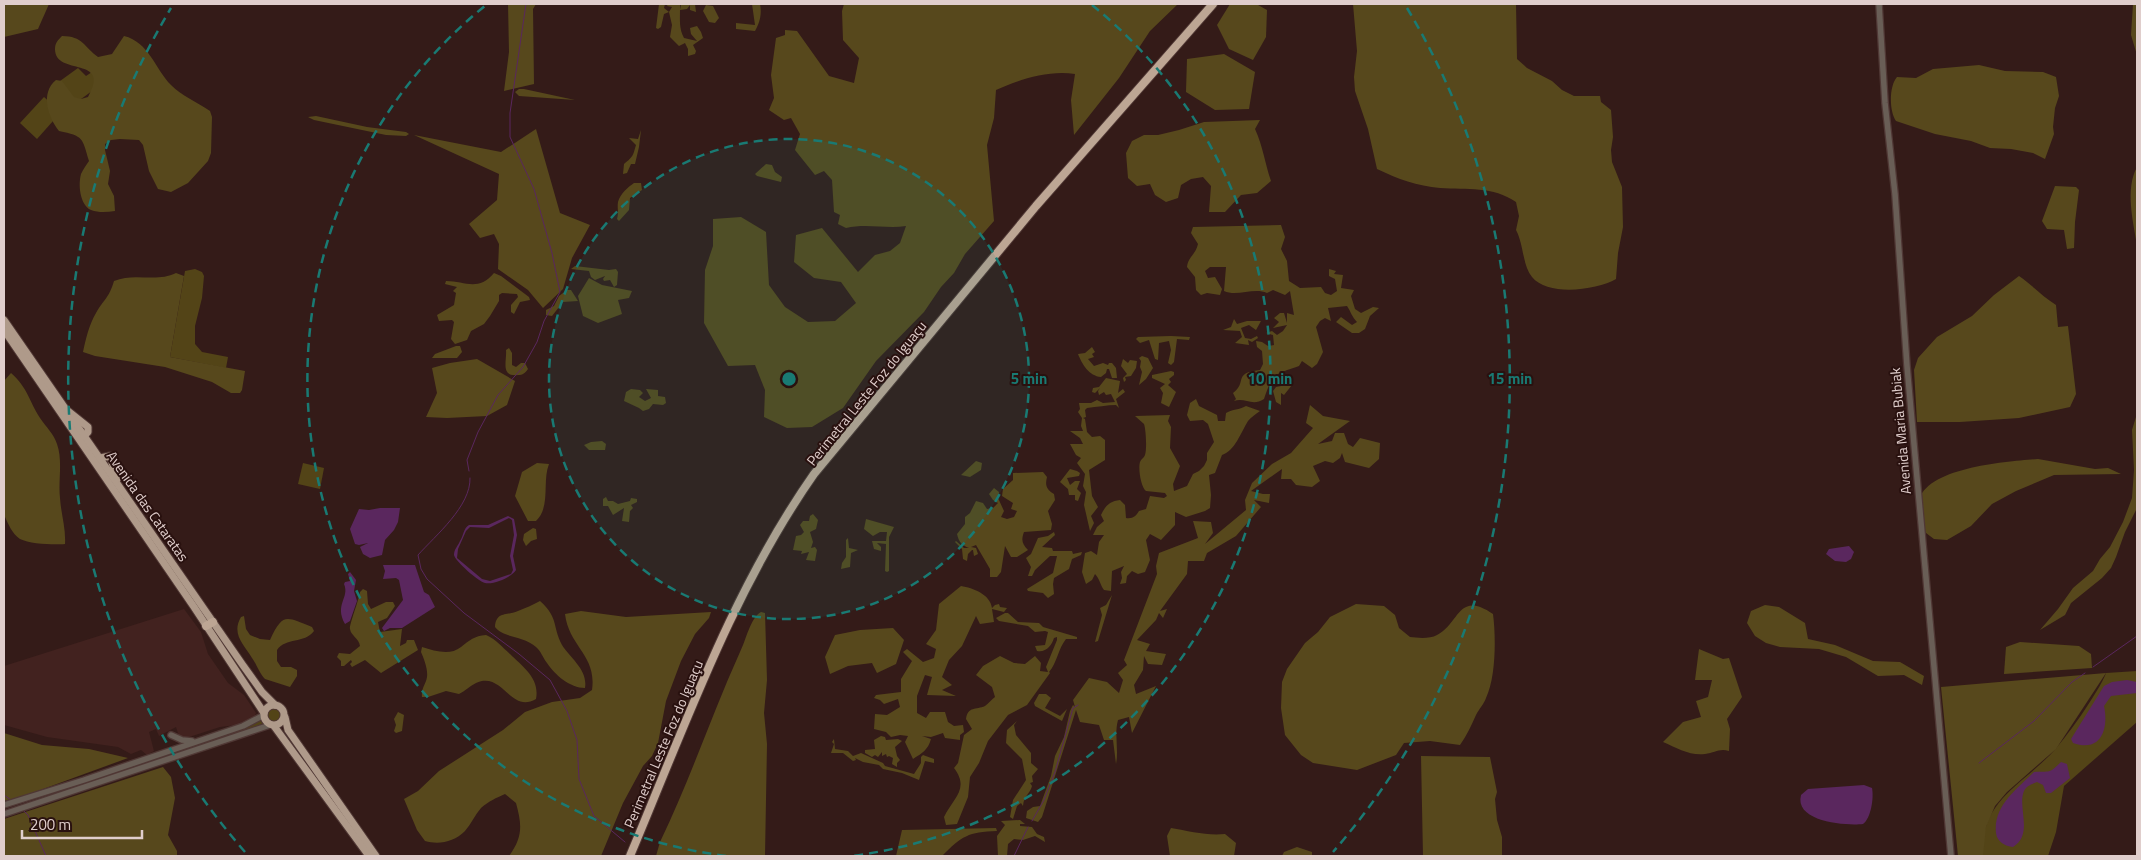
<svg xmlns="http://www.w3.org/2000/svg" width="2141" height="860" viewBox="0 0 2141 860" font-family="'Titillium Web',sans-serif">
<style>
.built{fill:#42221f}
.green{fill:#534417}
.forest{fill:#57481c}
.water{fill:#5a275e;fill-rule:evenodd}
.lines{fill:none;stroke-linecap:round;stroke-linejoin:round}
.stream{stroke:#5a275e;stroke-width:1}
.tertiary-casing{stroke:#503835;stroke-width:8}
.primary-casing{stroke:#503835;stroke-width:9}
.trunk-casing{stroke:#503835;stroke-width:10}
.tertiary{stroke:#695e56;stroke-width:5.5}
.primary{stroke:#af9a8a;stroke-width:7}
.trunk{stroke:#bda694;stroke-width:8}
.ring{fill:none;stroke:#197a73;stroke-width:2.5;stroke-dasharray:9 6}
.labels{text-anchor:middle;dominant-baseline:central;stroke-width:4;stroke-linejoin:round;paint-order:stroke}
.street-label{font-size:14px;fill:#e0cecc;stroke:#29110f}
.centre{fill:#197a73;stroke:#29110f;stroke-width:2.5}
.ring-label{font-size:15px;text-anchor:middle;font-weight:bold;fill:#197a73;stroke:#29110f;stroke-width:4;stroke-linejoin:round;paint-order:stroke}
</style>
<rect width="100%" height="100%" fill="#341b18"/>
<path class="built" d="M184 609 201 632 208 654 228 683 244 695 256 713 254 718 245 724 220 727 183 739 179 736 176 727 159 736 156 729 149 732 154 751 147 755 141 750 131 754 118 747 47 737 4 725V666Z"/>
<g class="green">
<path d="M78 68 86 76 98 68 107 80 77 102 60 81Z"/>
<path d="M44 97 61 112 37 139 20 123Z"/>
<path d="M195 269 202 272 204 276 202 298 195 326V344L202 352 228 357 226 368 170 357 185 271Z"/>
<path d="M303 463 324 468 320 489 298 484Z"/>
<path d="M2137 671V722L2064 786 2056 832 2048 856H1983C1979 804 2018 787 2050 755 2064 741 2099 692 2106 673Z"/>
<circle cx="274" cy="715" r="7"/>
<path d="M261 718 267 725 177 754V750L250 726Z"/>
</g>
<g class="forest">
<path d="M4 4H49L38 29 4 37Z"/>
<path d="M508 4H536L533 9 534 84 504 91 509 52Z"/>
<path d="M659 4H665L664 8 669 12 672 7 667 6 668 4H680V10L681 4H695L696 12 690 10V5L687 9 680 10C680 20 679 29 684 38L697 41 691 34 690 28 697 26 701 32 703 38 693 45 696 51 695 54 688 56V49L685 43 679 46 670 37 672 25 669 12 664 14 661 27 658 29 656 28Z"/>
<path d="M752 4H760C762 14 760 22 755 31L736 29V23L755 25Z"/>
<path d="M844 4H1178L1150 31 1119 78 1074 135 1071 100 1075 74C1049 70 1020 79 996 90L994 118 987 145 994 221 965 254 954 273 941 287 924 312 876 361 843 408 812 427 787 428 764 417 765 390 755 365 728 366 704 323 705 270 713 246V219L741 217 766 232 769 285 785 307 808 322 835 321 856 303 841 282 814 278 794 262 796 235 822 228 858 272 875 255 890 251 900 243 906 226C886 229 866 223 846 228L838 224 840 215 834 212 832 180 824 171 815 175 795 150 800 134 791 118 784 120 769 110 774 98 771 75 776 38 785 35V30L797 31 829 76 854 83 859 58 843 40 842 11Z"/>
<path d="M1230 4 1258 5 1267 10 1266 37 1253 60 1229 49 1217 25Z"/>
<path d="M1353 4H1516L1517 59 1527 68 1552 81 1562 90 1574 96H1600L1601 102 1611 110 1613 137 1611 150 1612 162 1622 187 1623 227 1618 253 1616 279C1597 290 1548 297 1532 277 1522 264 1524 245 1516 230L1519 216 1516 202C1493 186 1467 190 1440 188 1417 186 1398 179 1377 169L1368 129 1355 91 1354 77 1357 51Z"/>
<path d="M2133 4H2137V55L2131 35Z"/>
<path d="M706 5 713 6 719 18 715 23 709 22 703 11Z"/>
<path d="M62 36C83 36 84 47 98 57L112 54 124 36C149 42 155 69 171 85 182 96 197 102 210 111L212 117 211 153 208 161 188 183 171 192 158 189 149 171 143 145 139 140 120 139 111 140 105 144V150L110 171 108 184 114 196 115 211C107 212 99 213 91 210 80 205 78 185 81 174 83 170 86 165 89 161 82 138 84 136 59 131 48 117 40 93 56 80L62 81 74 97 81 99 88 97C112 55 55 77 55 49 55 43 58 40 62 36Z"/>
<path d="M1224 54 1255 72 1249 109 1215 110 1186 92 1187 59Z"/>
<path d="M1979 65 2005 71 2043 72 2056 77 2059 96 2055 108 2053 127 2054 134 2045 159 2033 153 2011 149 1990 148 1971 141 1935 134 1896 121C1889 111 1889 86 1897 77L1916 78 1933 69Z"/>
<path d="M519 89H524L575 100 519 96 515 92Z"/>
<path d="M316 116 367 127 406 132 409 134 406 136 386 135 314 120 308 117Z"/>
<path d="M1260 120 1255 129C1263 146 1265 164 1271 181L1257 193 1241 195 1225 212H1209L1211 186 1203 177 1191 179 1181 185 1178 198 1166 202 1155 195 1150 184 1137 186 1128 178 1126 153 1132 141 1144 135H1158L1179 130 1204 122Z"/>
<path d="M536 129 560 213 590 225 572 258 563 289 543 308 528 290 498 269 499 244 494 234 480 238 469 224 497 200 499 174 414 135 501 152Z"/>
<path d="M641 130 639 147 635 164H631L627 173 623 174 624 164C634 156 633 155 636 145L629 138 638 139Z"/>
<path d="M766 164 772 165 775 172 782 177 781 182 757 176 755 174Z"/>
<path d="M2137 167V245C2133 221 2125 189 2137 167Z"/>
<path d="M634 183H641L642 190 630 198 629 210 619 221 617 219C619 213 617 208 618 202 620 194 628 187 634 183Z"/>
<path d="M2055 186 2076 187 2079 190 2075 222 2074 248 2067 249 2064 230 2047 229 2042 221Z"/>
<path d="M1281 225 1285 237 1281 249 1287 261 1289 281 1300 288 1321 287 1325 293 1331 295 1337 291 1335 279 1329 276V269L1336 271 1334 274 1343 275 1341 288 1354 290 1351 296 1355 309 1361 313 1373 307 1379 308 1370 316 1365 329 1359 333H1352L1336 322 1341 317 1352 325 1357 322C1352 317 1351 312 1347 306L1328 308 1331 321 1325 318 1320 321 1316 327 1323 352 1317 364 1312 368 1302 361 1299 366C1273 375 1273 373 1264 399 1252 407 1245 397 1234 401L1236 399 1233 393C1248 382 1232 373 1260 370L1263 364 1262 351 1257 347 1256 341 1262 342 1268 346 1274 345 1273 335 1266 333 1272 331 1277 335 1283 331 1287 325 1273 328 1279 322 1274 318 1280 313H1284L1287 323V313L1294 315 1290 291 1285 295 1273 290 1267 293C1254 287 1237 297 1224 291L1226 267H1210L1205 271 1208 278 1215 277 1222 289 1220 295 1207 293 1201 295 1196 290 1195 277 1187 267C1188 257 1196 254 1198 244L1191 233 1193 227Z"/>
<path d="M575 266 609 270 616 269 618 272 617 285 614 287 610 280 604 281 603 279 605 276 595 280 591 277 589 271 571 269Z"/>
<path d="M176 273 184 276 170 357 245 371 242 390 240 393H231L212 382 165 367 95 356 83 352C86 338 89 325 96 313 104 299 109 298 114 281 135 272 156 283 176 273Z"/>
<path d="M494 273 501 276 529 297 530 300 520 302 514 314 511 312V305L518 297 517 294 502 293 499 295V301L490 316 484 324 471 331 467 340 455 344 451 339 454 322 452 320 439 321 437 315 454 305 456 293 453 291 457 287 445 284 446 281C465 281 478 292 494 273Z"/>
<path d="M2019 276C2032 285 2042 296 2056 305L2058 327 2068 326 2076 394 2070 407 2019 418 1960 422H1917L1914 370 1918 358 1937 337 1972 316 1994 295Z"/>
<path d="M589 278 602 285 632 291 629 298 618 300 622 314 598 323 583 316 578 296Z"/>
<path d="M567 290H571L578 301 563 302 552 316 546 315V310L554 306 559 296Z"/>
<path d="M1234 319 1237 324 1247 321H1261L1256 330 1249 325 1241 328 1245 338 1251 339 1257 336 1258 338 1252 342 1248 340 1249 345 1235 343 1242 337 1240 331 1223 330 1231 327Z"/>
<path d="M1171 336 1190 337 1189 340 1177 339 1174 362 1171 365 1168 363 1171 350 1169 341 1159 343 1158 360 1155 359 1149 340 1140 343 1136 339 1138 337Z"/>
<path d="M456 346H460L462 352 457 358H432L435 354Z"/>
<path d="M1092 347 1095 352 1092 354 1094 357 1088 359 1094 366 1103 363 1108 365 1109 363H1112L1116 368 1117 378H1112L1109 369H1107L1106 373 1101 377C1089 376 1082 364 1078 354L1085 353Z"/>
<path d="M509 348 512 353V365L516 367 521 363H525L528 369C525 373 523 375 518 375 500 377 507 361 506 350Z"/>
<path d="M1142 356 1148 358 1153 368 1146 379 1139 385 1142 372 1140 367 1141 361 1139 358Z"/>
<path d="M477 359 515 381 507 405 487 416 447 418 426 417 437 393 432 368 450 363Z"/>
<path d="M1123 359 1128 363 1130 360 1137 361 1136 368 1131 376 1125 377 1126 380 1124 382 1123 378 1127 374 1121 366Z"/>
<path d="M1171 371 1174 372V375L1169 379 1171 382 1168 385 1176 392 1169 407 1161 403 1163 393 1160 388 1165 384 1152 378V375Z"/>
<path d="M11 373C28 388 29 401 40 418 46 427 54 434 57 444 63 461 58 481 60 498 61 514 66 528 65 544 54 545 30 544 20 539 12 534 8 523 4 515V381Z"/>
<path d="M1106 378 1120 381 1118 393 1123 389 1125 392 1116 399 1119 408 1116 405C1107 405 1097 407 1087 408L1085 410 1086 417 1083 418 1085 419 1087 432 1092 437 1100 436 1105 440V460L1089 470 1092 496 1098 507 1091 516 1094 523 1090 531 1084 505 1086 492 1083 486 1085 474 1077 463 1081 458 1076 455 1070 444H1083L1080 438 1070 431H1083L1081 426 1082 418 1078 412 1080 409 1079 403H1091L1097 400 1103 403 1115 402 1111 394 1106 395 1104 392 1099 395 1098 391 1100 388 1095 393 1092 392 1093 388 1099 387Z"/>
<path d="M1285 382 1292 385 1284 395 1281 393V405L1276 402 1273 391 1276 387 1281 386Z"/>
<path d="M631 389 640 390 643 393 639 397 645 401 651 398 646 389 658 390V396L665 397 666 403 663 405 653 404 649 409 643 411 639 408 624 401 626 392Z"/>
<path d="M1196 399 1199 406 1217 415 1218 421H1225L1226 413C1233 409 1239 410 1246 406L1260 411C1256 414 1251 417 1248 421 1241 432 1235 451 1222 455L1215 473 1209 475 1211 495 1210 508 1205 511 1186 517 1175 512V525L1161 540 1150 534 1146 540 1150 560 1145 572 1138 574 1132 571 1127 576 1126 583 1120 584 1122 578 1121 572 1124 566 1112 571 1111 591 1104 590C1100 585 1100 579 1095 574L1092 580 1086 584 1082 572 1085 553 1091 551 1097 555 1099 542 1104 535H1093L1097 527 1104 521 1101 515C1105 506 1110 501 1120 500L1125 505 1126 518C1133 519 1136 516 1139 511L1146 509 1150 496 1164 498 1167 496 1165 493 1146 491C1141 487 1138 469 1140 462 1141 459 1144 458 1145 455 1147 449 1146 430 1144 424L1135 416 1170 415 1168 421 1171 427 1170 448 1180 466 1173 484 1174 491 1187 486 1193 474 1199 471 1204 466 1207 460V453L1214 442 1208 424 1203 420 1190 421 1187 415 1190 403Z"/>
<path d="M1310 405 1323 416 1350 421 1318 444 1332 441 1335 433H1344L1348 444 1353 447 1360 438 1380 443 1379 459 1369 468 1345 462 1342 453 1340 458 1333 463 1325 461 1313 466 1320 481 1312 487 1296 485 1291 479H1281L1282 469 1251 491 1263 494H1270L1269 503 1254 500 1261 507 1236 536 1207 553 1204 561H1188L1187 574 1160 611 1167 609 1163 618 1159 613 1156 620 1137 640 1150 644 1146 651 1166 654 1162 665 1148 664 1144 656 1143 670 1134 685 1136 694 1156 686 1132 733 1129 717 1118 720C1114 735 1119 749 1116 764L1113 740H1104L1099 725 1080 722 1076 710 1042 817 1038 822 1026 818 1027 811 1033 807 1040 806 1051 776 1055 756 1064 737 1070 711 1073 705 1075 707 1073 700 1089 678 1107 682 1119 693 1123 680 1118 673 1127 665 1124 660 1157 574 1156 566 1159 553 1198 538 1193 521 1211 522 1213 533 1205 544 1246 510 1245 500 1252 483 1272 464 1291 453 1313 428 1306 423Z"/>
<path d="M2136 417 2137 508 2125 532 2116 557 2111 568 2102 578 2071 603 2065 615 2040 630 2058 609 2073 588 2093 571 2100 559 2110 547 2123 522 2132 498 2134 470 2132 430Z"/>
<path d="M602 441 606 444 605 450H589L584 445 591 442Z"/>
<path d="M2038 459 2095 469 2108 468 2121 474 2054 475 2016 491 1992 504 1971 526 1947 540 1934 539 1922 530C1921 522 1918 511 1919 502 1924 467 2011 461 2038 459Z"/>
<path d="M976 461 982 463 981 470 970 477 961 475Z"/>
<path d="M537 463 549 464C542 481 551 507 536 521H528L515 496 522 472Z"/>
<path d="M1070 469 1077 471 1080 473 1079 476 1067 478 1070 485 1075 481H1080L1077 489 1081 493 1078 501 1075 500V495H1069L1068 489 1060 482Z"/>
<path d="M1043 472 1047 477C1045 485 1046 489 1054 494L1055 500 1048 511 1052 524 1051 530 1024 532C1021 540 1022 544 1028 550L1017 557H1011L1005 546 1001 572 997 577H990V569L976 545 971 547 976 548 978 554 974 556 973 550H972L968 554 967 561 963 559 962 549 955 542 956 541 964 548H969C962 545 959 543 957 534L965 524V517L970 513 976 501 983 503 987 509 993 508 998 503 993 500 989 494 994 488 999 492 998 498 1004 511 1001 517 1007 519 1014 517 1017 511 1011 509 1013 503 1002 496 1003 489 1013 480V473Z"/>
<path d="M606 497 608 501H613L618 504 630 501 631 498 637 499V502L631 505 633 508 630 511 629 522 622 521 624 508 613 515 608 506H603V499Z"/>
<path d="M813 514 818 520 816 529 810 532 813 542 811 548 815 547 817 550 815 561 806 560 809 552 801 554 802 551 793 550 796 536 801 535 804 532 800 525 803 521H809L810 516Z"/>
<path d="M866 519 894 527 889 537V571L887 572 885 571 886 544 877 543 881 547V551L874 549 872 541H886L887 532H880L873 536 864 529Z"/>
<path d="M533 528 536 529 537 539 531 541 526 546 523 540 524 534Z"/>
<path d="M1054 532 1055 535 1042 547 1052 548 1053 551H1072L1073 554 1082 552 1081 555 1072 559 1069 569 1054 578 1053 584 1054 594 1048 598 1043 593 1028 591 1027 589 1053 573 1057 556H1050L1035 570 1032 576H1028L1031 567 1026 558 1031 554 1038 538 1048 536Z"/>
<path d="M848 538 849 548 858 550 851 553 850 567 841 569 842 563 846 557V540Z"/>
<path d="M961 586C973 588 990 594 992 608L995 605 999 604 1000 607 1007 608 1004 612 992 609 994 622 980 624 976 616 962 646 949 660 942 677 952 685 942 690 956 696 927 695 932 677 925 675 917 696V713L926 718 930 712H945L948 722 954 726 963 725 964 732 960 735V740L945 738 943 733 931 737 922 736 931 739C928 750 922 753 913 759L905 742 908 736 900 735 891 737 886 732 874 729 875 714 887 715 900 707 898 699 884 704 880 700 874 698 876 695 901 692V679L912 661 903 652 907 649 923 662 934 658 936 649 926 644 936 630 939 604Z"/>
<path d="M363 589 367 591 368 604 371 609 386 602H393L395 606 387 618 378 622 380 632 402 629 400 646 406 643 407 640H414L418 650 381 673 365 660 352 667 350 664 352 662 351 660 344 666H341V661L337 657 339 653 350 654 360 646C359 638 351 636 350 629 349 625 359 600 360 592Z"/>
<path d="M1112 595 1098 641 1095 642 1102 615 1100 608 1106 605Z"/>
<path d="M540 601C559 618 552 626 562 645 571 659 588 670 585 688 570 688 555 675 547 663 543 658 541 651 536 647 523 635 505 639 495 627 496 611 507 616 518 611 525 608 533 605 540 601Z"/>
<path d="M1356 604 1384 606 1395 615 1399 628 1410 637C1418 638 1430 639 1437 635 1460 623 1458 590 1493 614 1496 637 1496 677 1486 698 1484 704 1479 709 1476 715 1471 726 1467 735 1460 745L1430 741 1404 743 1396 755 1357 770 1313 763 1301 755 1285 735 1281 708 1282 682 1287 669 1305 643 1318 632 1330 617Z"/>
<path d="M1765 605 1779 607 1805 623 1808 639 1835 645 1873 661 1900 662 1924 676 1922 685 1904 675 1878 676 1846 657 1819 649 1780 647 1766 643 1755 636 1747 623 1751 611Z"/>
<path d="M581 611 626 617 711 612 709 618 695 634 681 661 666 701 658 743 652 756 643 766 623 803 601 856H503H509C523 837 522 825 516 803L505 794C496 798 489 801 481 808 475 815 471 824 465 831 454 842 439 845 425 841L417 830 404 799 418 791 439 771 503 730 525 712 552 702 580 698 592 690C597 655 569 647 565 614Z"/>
<path d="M761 612 765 613 767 680 764 713 767 744 765 856H656L660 842C690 780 712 714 740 652 746 641 750 618 761 612Z"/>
<path d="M1005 613H1008L1018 622 1039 623 1043 627 1077 637V639H1066C1058 649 1057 663 1049 672L1050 673 1027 705 1008 715 988 741 979 763 970 777 968 797 957 824 946 825 944 817C953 798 970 789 954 768L958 763 964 735 972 729 966 719C968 706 976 710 985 706 988 704 992 699 995 697L992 687 976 675 983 666 1000 656 1014 663 1025 664 1035 656 1041 663 1040 671 1048 672 1046 667 1057 640V637L1054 638C1052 645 1046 653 1037 651L1035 646 1045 645 1048 632 1045 631 1035 632 1028 626 999 621 996 618Z"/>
<path d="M244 616 246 629 250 635 260 639 270 640C283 612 286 617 312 627L314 631C304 644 286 637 277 650V661L281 667H291L297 670V676L290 687 265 679C259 673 257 665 252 658 244 645 231 634 241 617Z"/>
<path d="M893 628 904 640 896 664 877 673 872 663 848 666 830 674 825 657 835 635 860 630Z"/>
<path d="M486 635C496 639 502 647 510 654 523 667 540 678 536 699 510 714 503 671 476 683 470 686 465 691 459 694L446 691 428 697H422C421 688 426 684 427 677 428 669 424 659 421 652L422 647C435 651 450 656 461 647 470 640 474 636 486 635Z"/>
<path d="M2020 642 2079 646 2091 654 2092 668 2004 674 2006 647Z"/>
<path d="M1699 649 1723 659 1729 658 1742 697 1727 719 1730 729 1729 751C1719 748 1715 753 1705 754 1690 756 1677 748 1663 742L1683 722 1701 717 1696 701 1708 697 1712 680H1695Z"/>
<path d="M2106 673 2056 749 2007 792 1995 806 1986 827 1983 856H1958L1941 687Z"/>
<path d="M1039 694H1046L1051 698 1045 708 1060 716 1067 709 1062 721 1035 706 1034 703Z"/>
<path d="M398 712 404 715 402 731 396 733 394 731 396 725 394 719Z"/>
<path d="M1017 721 1014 725 1016 735 1031 753V763L1038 769 1032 776 1033 782 1030 783 1032 786C1030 794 1024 795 1023 806L1021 803 1017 806 1013 819 1010 817 1013 800 1026 780 1022 759 1006 743 1007 730Z"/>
<path d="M4 733 42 745 89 749 128 758 24 796 4 801Z"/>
<path d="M881 736 885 737 886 740 898 739 902 741 895 747 897 756 900 760 897 763V767L892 764 893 758 889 756 887 757 886 754 882 756V752L878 757 875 755 872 757 865 753V750L875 749 874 740Z"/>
<path d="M834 739 835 749 848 751 853 756 861 753 883 763 885 766 914 774 921 763V757L923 755 934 759V763L925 761 919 780 902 773 883 769 879 765 863 762 855 758 856 760 853 761 843 753H831L834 744 832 742Z"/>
<path d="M1421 756 1490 757 1497 792 1495 799 1497 820 1502 837V856H1423Z"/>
<path d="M163 767 171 777 175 798 168 835 177 851V856H4V819Z"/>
<path d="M1020 820 1025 824H1020V826L1032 827 1037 834 1044 837 1045 842 1035 836 1023 840 1014 839 1008 844 1007 856H998L997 836 1005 825 1001 821Z"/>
<path d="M996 828 997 831C968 832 962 836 942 856H896L902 830Z"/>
<path d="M1171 828C1189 831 1207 836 1225 834L1236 843 1234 856H1170L1167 836Z"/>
<path d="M1297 847 1312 852V856H1282L1284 852Z"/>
</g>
<g class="water">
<path d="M380 508H400L398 522 394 530 385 540 382 555 370 558 363 554 360 547 368 543 359 545 355 544 350 529 359 509 369 510Z"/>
<path d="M508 516 514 519 517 535 513 556 516 570C512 577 494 585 485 583 479 582 455 561 454 555 454 549 458 546 460 541 464 535 463 529 469 525H488ZM509 518 512 520 514 535 510 556 513 570 511 574 490 581 482 579 457 558 458 549 466 531 470 527 489 528Z"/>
<path d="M1849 546 1854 552 1851 559 1846 562 1835 561 1826 554 1829 549Z"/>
<path d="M383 565H415L424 592 429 595 435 607 402 628H390L384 631 382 628 403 600 399 580 396 578 383 579 385 571Z"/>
<path d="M350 572 356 580 354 591 357 601 350 621 345 624C334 604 350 598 344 584L345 582 350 581 348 574Z"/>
<path d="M2127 680 2137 682V693L2111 696 2104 706C2109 729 2101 753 2073 743L2071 739 2104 686 2112 682Z"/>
<path d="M2061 762 2067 764 2070 778 2051 793H2046L2043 785 2037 782C2032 784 2026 786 2024 791 2017 807 2034 834 2013 847 2005 846 1997 842 1996 833 1993 806 2017 789 2034 772 2050 771 2049 774 2061 762Z"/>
<path d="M1864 785 1872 788C1874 798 1871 818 1863 824 1846 826 1794 822 1801 795L1808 789Z"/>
</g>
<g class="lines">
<g class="stream">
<path d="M469 471 467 460 478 432 498 395 523 367 537 342 544 321 560 292 552 253 534 189 510 137V113L526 4"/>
<path d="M470 478C471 506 436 535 418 555L421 569 427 579 464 613 519 654 550 680 567 711 577 740 579 779 594 816 625 842"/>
<path d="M2093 667 2137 636"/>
<path d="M1979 763 2034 721 2072 682 2085 673"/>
<path d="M4 795 11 800"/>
<path d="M24 811 28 815 46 856"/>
<path d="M1032 821 1044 800 1055 772 1073 708 1078 705"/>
<path d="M1014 856 1028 827"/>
</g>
<g class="tertiary-casing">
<g id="tertiary">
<path d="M1879 4 1885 103 1895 194 1907 366 1951 856"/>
<path d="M171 735 182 740 192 741"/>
<path d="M4 805 84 780 243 726 264 715"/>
<path d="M4 814 270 725"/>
</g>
</g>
<g class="primary-casing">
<g id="primary">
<path d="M4 320 242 664 262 692 275 705"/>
<path d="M4 330 194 607 264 713"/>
<path d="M68 411 88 427V432L84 436"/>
<path d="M100 458 110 456 117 479"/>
<circle cx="274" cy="715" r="10"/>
<path d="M285 717 288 730 376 856"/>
<path d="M274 726 369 856"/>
</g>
</g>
<g class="trunk-casing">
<g id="trunk">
<path d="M206 626 213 622"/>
<path d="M630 856C685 726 732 591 814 474L1036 206 1213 4"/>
</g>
</g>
<use href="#tertiary" class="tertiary"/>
<use href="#primary" class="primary"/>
<use href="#trunk" class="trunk"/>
</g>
<circle cx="789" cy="379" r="240" fill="#197a73" fill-opacity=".12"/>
<g class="ring">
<circle cx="789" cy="379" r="240"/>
<path d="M726 856A481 481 0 0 1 486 5M1092 5A481 481 0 0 1 852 856"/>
<path d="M245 852A721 721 0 0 1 171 8M1407 8A721 721 0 0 1 1333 852"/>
</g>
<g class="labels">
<g class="street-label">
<text transform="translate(866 393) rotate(-51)">Perimetral Leste Foz do Iguaçu</text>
<text transform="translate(1900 431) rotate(-95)">Avenida Maria Bubiak</text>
<text transform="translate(148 506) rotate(55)">Avenida das Cataratas</text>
<text transform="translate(663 744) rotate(-67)">Perimetral Leste Foz do Iguaçu</text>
</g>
</g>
<circle cx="789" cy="379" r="8" class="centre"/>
<g class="ring-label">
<text x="1029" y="384">5 min</text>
<text x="1270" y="384">10 min</text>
<text x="1510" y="384">15 min</text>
</g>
<rect width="2141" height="860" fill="none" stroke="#e0cecc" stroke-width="10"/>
<path d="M22 830v8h120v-8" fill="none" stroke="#e0cecc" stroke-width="2.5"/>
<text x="30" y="830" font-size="15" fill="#e0cecc" stroke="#29110f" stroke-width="4" paint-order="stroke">200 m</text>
</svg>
